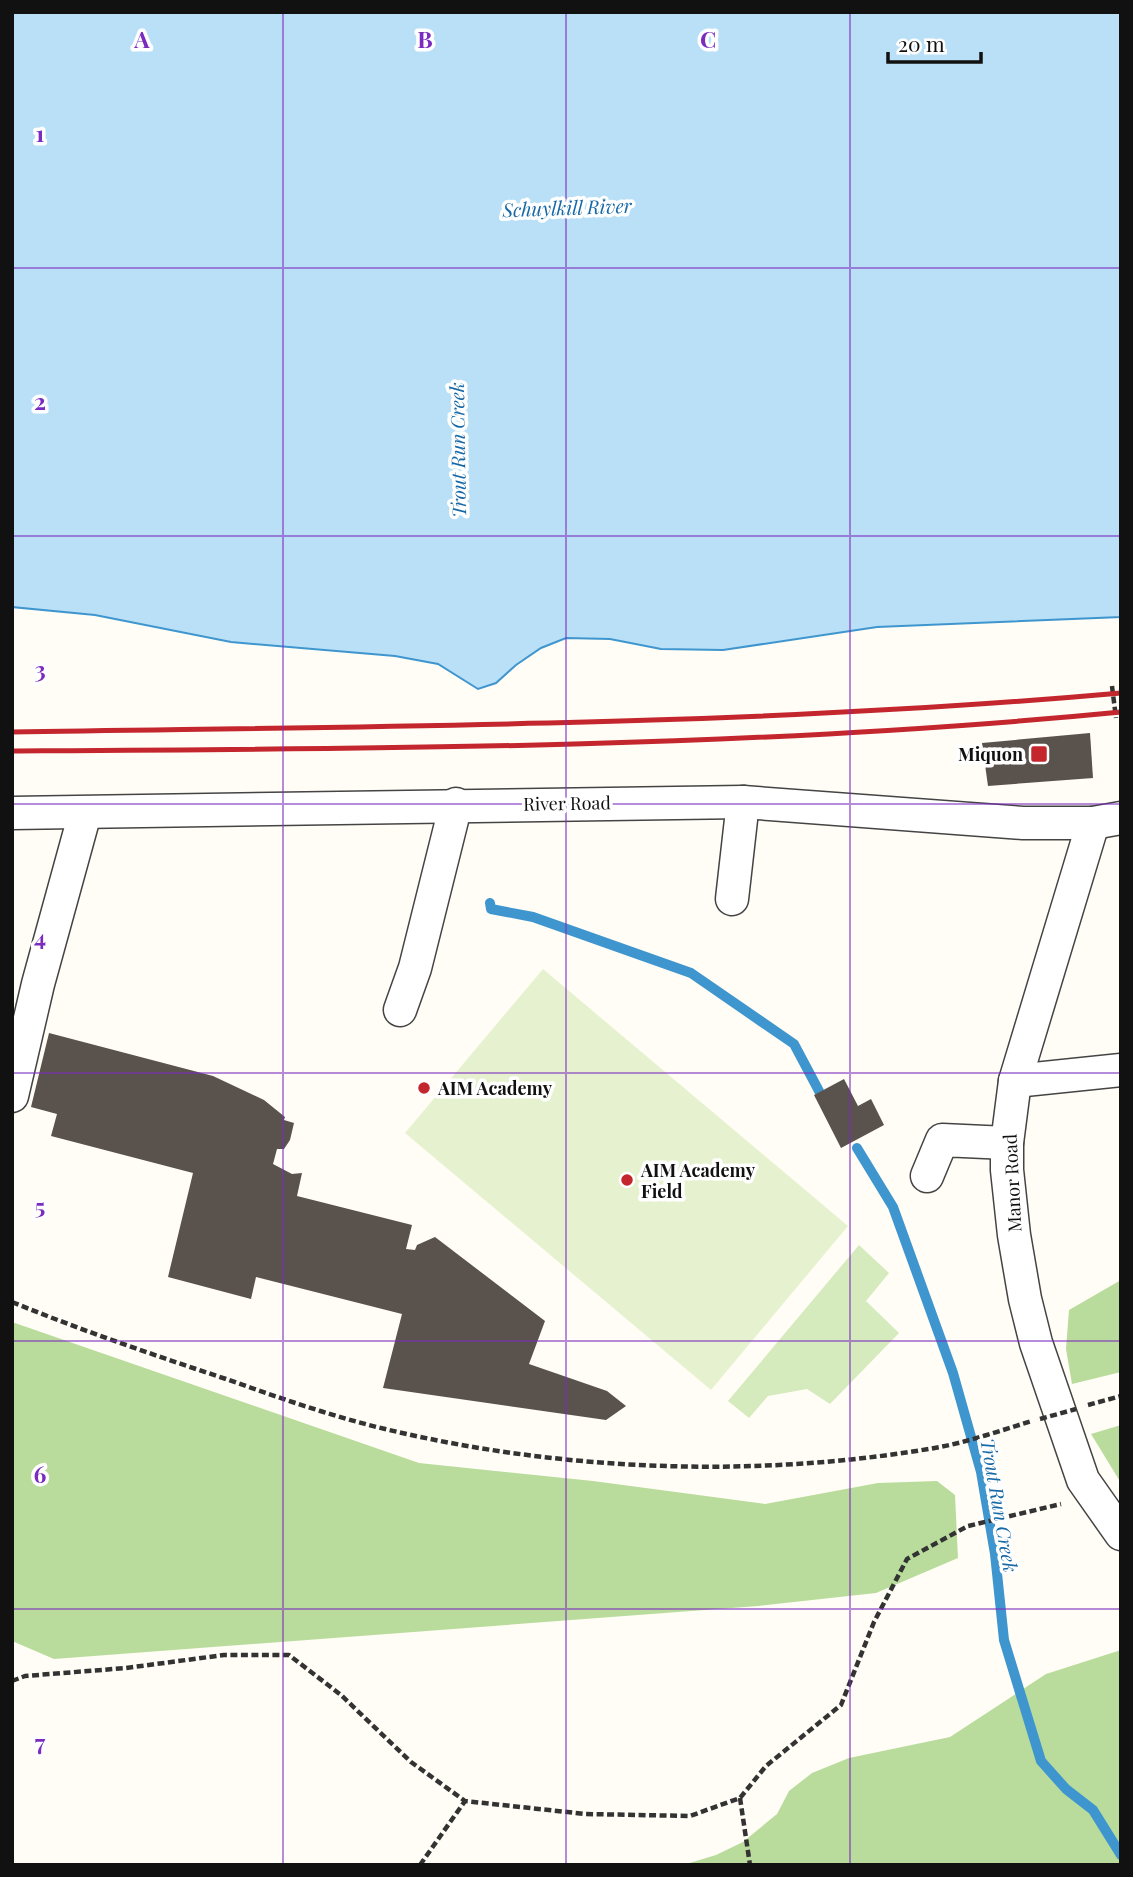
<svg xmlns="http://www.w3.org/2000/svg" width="1133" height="1877" viewBox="0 0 1133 1877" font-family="'Playfair Display',serif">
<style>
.green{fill:#d5ebbd}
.forest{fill:#b9dc9c}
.pitch{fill:#e6f2cf}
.water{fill:#b9e0f7;stroke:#3f96cf;stroke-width:2}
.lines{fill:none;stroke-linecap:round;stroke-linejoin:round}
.stream{stroke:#3f96cf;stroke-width:10}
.building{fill:#5a524d}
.minor-casing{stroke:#444;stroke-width:35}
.path{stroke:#333;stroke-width:4.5;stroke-dasharray:7 3.5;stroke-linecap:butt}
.minor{stroke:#fff;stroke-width:32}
.rail{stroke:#c4262e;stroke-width:5}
.path-bridge{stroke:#333;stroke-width:4.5;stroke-dasharray:7 3.5;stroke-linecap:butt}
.grid{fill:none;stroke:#7b2cbf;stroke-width:2;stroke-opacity:0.55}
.poi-dot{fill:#c4262e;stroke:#fff;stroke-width:2.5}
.labels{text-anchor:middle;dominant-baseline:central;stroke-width:7;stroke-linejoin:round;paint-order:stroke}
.poi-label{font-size:18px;font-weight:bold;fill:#111;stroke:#fff;text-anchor:start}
.street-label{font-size:18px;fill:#111;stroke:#fff}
.water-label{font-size:19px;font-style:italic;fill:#1768a6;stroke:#fff}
.grid-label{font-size:23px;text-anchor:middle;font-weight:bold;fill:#7b2cbf;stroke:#fff;stroke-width:7;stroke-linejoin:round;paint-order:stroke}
</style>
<rect width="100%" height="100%" fill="#fffdf5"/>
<path class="green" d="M859 1245 889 1273 866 1301 899 1333 830 1404 807 1389 768 1396 749 1418 728 1401Z"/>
<g class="forest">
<path d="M1121 1280V1372L1072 1384 1066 1349 1069 1310Z"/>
<path d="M12 1322 419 1463 593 1481 765 1504 878 1483 937 1481 955 1495 958 1558 876 1593 758 1606 54 1659 12 1641Z"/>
<path d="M1121 1425V1483L1091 1434Z"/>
<path d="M1121 1650V1865H683L716 1855 743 1842 777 1814 789 1791 812 1773 849 1758 950 1737 1046 1674Z"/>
</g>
<path class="pitch" d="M543 969 848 1226 711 1390 405 1133Z"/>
<path class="water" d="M12 12H1121V617L877 627 723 650 661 649 610 639 566 638 541 648 516 665 496 683 478 689 438 664 395 656 231 642 95 615 12 607Z"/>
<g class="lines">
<g class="stream">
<path d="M490 903 491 909 533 917 691 973 794 1044 819 1091"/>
<path d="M857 1148 893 1207 953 1373 981 1472 995 1554 1004 1640 1041 1761 1066 1789 1093 1810 1121 1855"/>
</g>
</g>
<g class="building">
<path d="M1090 733 1093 778 988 786 982 743Z"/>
<path d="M49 1033 213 1076 264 1100 285 1117 284 1120 294 1123 290 1140 284 1149H277L273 1164 292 1174 302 1173 297 1196 412 1225 406 1249 415 1250 417 1245 435 1237 545 1321 529 1364 607 1391 626 1406 606 1420 383 1388 402 1314 256 1277 251 1299 168 1277 193 1173 51 1136 57 1114 31 1107Z"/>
<path d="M844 1079 858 1106 871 1099 884 1125 841 1148 814 1095Z"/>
</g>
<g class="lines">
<g class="minor-casing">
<g id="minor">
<path d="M12 813 743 802 1023 823H1093L1121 818"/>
<path d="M1093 823 1015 1081 1007 1143V1170L1014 1235 1025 1299 1036 1343 1083 1480 1121 1534"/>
<path d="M732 899 743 802"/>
<path d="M400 1010 415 968 456 804"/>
<path d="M1015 1081 1121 1070"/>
<path d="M12 1096 38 984 85 813"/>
<path d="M927 1176 942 1140 1007 1143"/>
</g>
</g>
<g class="path">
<path d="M1112 686 1116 718"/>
<path d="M12 1302C83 1331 154 1355 226 1379 283 1399 339 1419 398 1432 572 1472 765 1478 940 1447 971 1441 1002 1430 1032 1421"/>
<path d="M1088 1405 1121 1396"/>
<path d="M12 1681 25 1676 126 1668 224 1655H289L341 1695 411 1762 465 1801 585 1814 690 1816 740 1798 766 1766 841 1705 874 1622 907 1559 968 1526 1061 1504"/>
<path d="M740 1798 750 1865"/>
<path d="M420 1865 465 1801"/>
</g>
<use href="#minor" class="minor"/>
<g class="rail">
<path d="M12 732C382 726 752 726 1121 693"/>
<path d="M12 751C382 749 753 748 1121 712"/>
</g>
<path class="path-bridge" d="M1040 1419 1076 1409"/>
</g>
<path class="grid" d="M283 12V1865M566 12V1865M850 12V1865M12 268H1121M12 536H1121M12 804H1121M12 1073H1121M12 1341H1121M12 1609H1121"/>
<g class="poi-dot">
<rect x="1030" y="745" width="18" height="18" rx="3.5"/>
<circle cx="424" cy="1088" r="7"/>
<circle cx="627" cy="1180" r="7"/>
</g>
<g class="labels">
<g class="poi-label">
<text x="1023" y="754" text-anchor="end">Miquon</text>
<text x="438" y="1088">AIM Academy</text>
<text x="641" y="1170">AIM Academy<tspan x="641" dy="21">Field</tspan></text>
</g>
<g class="street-label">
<text transform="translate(567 803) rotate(-1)">River Road</text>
<text transform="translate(1012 1183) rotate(-93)">Manor Road</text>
</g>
<g class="water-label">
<text transform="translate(567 207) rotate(-2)">Schuylkill River</text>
<text transform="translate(457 450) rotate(-91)">Trout Run Creek</text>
<text transform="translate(1000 1505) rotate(80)">Trout Run Creek</text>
</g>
</g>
<g class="grid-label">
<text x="142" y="48">A</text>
<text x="425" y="48">B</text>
<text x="708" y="48">C</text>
<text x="40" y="142">1</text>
<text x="40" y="410">2</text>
<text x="40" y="678">3</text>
<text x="40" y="946">4</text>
<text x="40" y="1215">5</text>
<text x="40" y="1483">6</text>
<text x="40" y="1751">7</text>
</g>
<rect width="1133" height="1877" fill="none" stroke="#111111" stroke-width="28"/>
<path d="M888 52v10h93v-10" fill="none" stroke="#111111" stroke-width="3.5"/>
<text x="898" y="52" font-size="21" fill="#111111" stroke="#ffffff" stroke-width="5" paint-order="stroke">20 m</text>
</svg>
